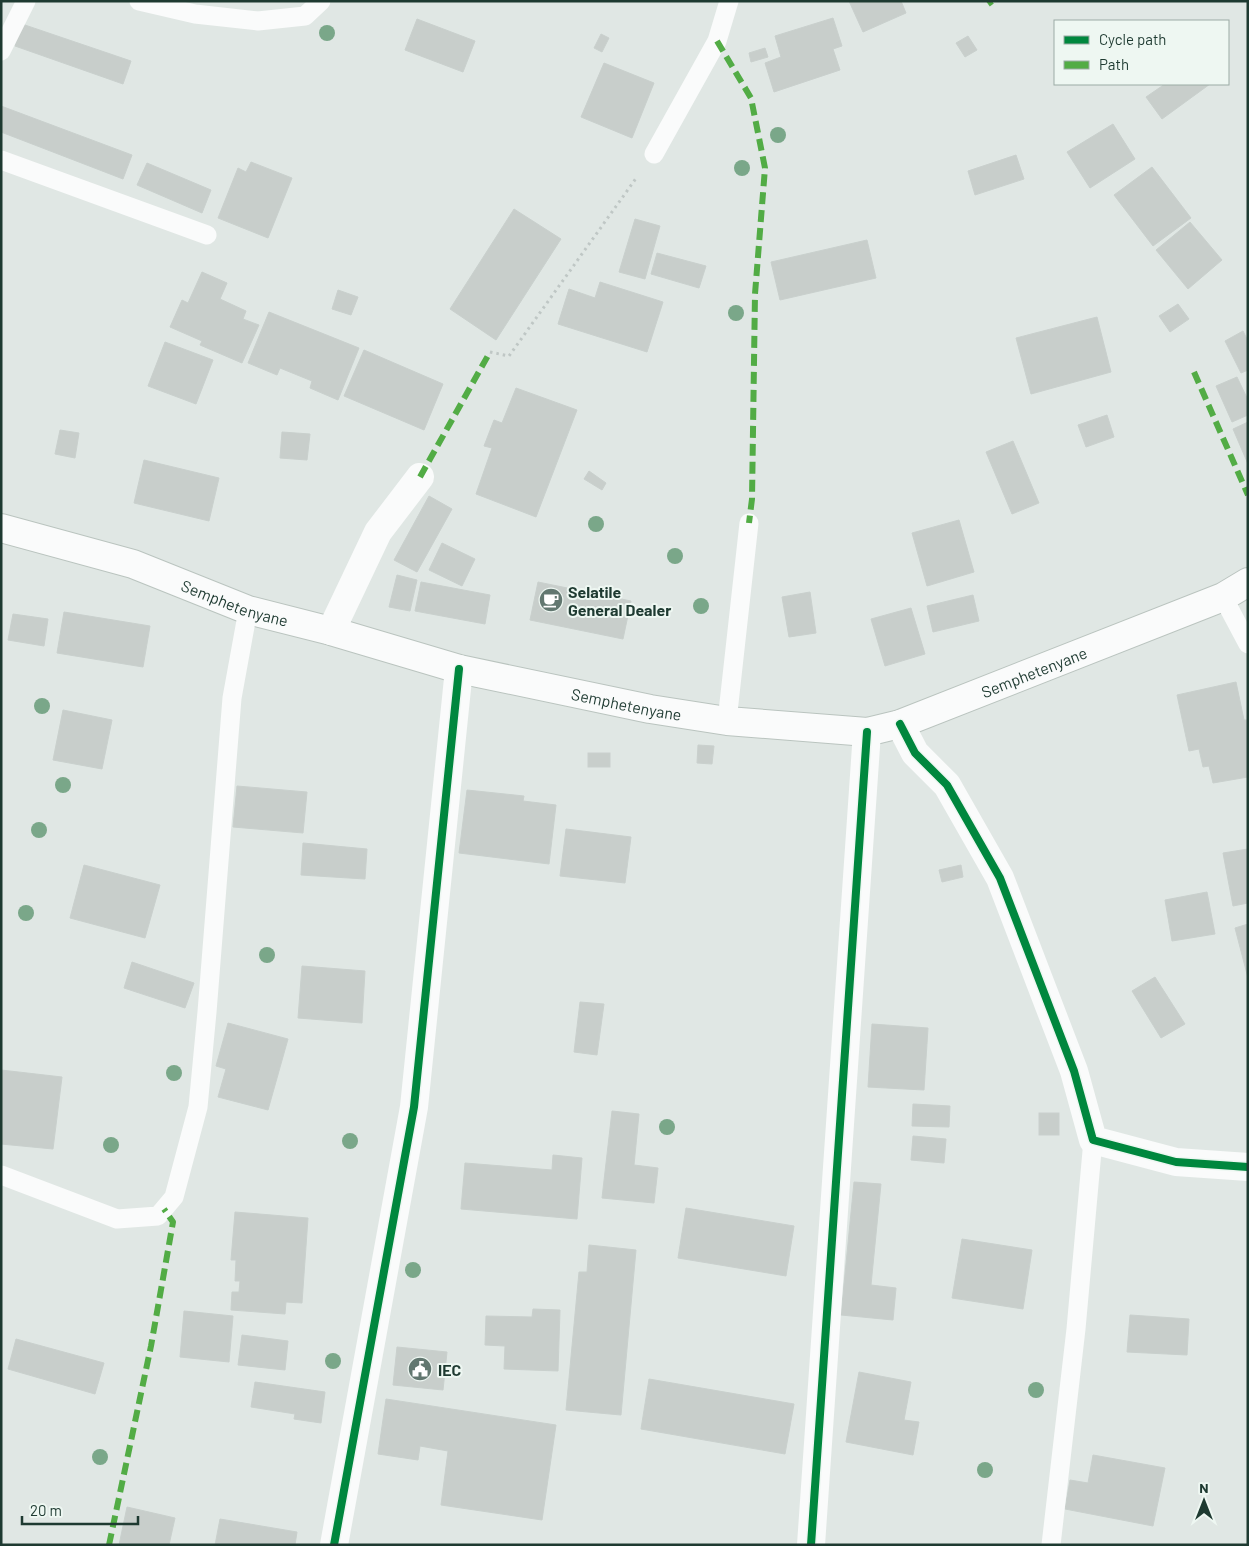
<svg xmlns="http://www.w3.org/2000/svg" width="1249" height="1546" viewBox="0 0 1249 1546" font-family="Barlow,sans-serif">
<style>
.building{fill:#c8cecb;stroke:#c9d0cd}
.lines{fill:none;stroke-linecap:round;stroke-linejoin:round}
.secondary-casing{stroke:#bac4bf;stroke-width:30}
.path{stroke:#bfc7c5;stroke-width:3;stroke-dasharray:2.5 4;stroke-linecap:butt}
.service{stroke:#fafbfb;stroke-width:19}
.minor{stroke:#fafbfb;stroke-width:28}
.secondary{stroke:#fafbfb;stroke-width:28}
.quiet{stroke:#52ac45;stroke-width:6;stroke-dasharray:12 6;stroke-linecap:butt}
.cycleway-casing{stroke:#eef7f2;stroke-width:11}
.cycleway{stroke:#00873e;stroke-width:8}
.tree{fill:#7aa789}
.labels{text-anchor:middle;dominant-baseline:central;stroke-width:4;stroke-linejoin:round;paint-order:stroke}
.poi-label{font-size:16px;font-weight:bold;fill:#1e3a31;stroke:#eef7f2;text-anchor:start}
.street-label{font-size:16px;fill:#1e3a31;stroke:#eef7f2}
</style>
<rect width="100%" height="100%" fill="#e0e7e4"/>
<g class="building">
<path d="M849 1H901L906 13 863 32Z"/>
<path d="M833 18 842 46 833 49 840 70 774 92 765 63 781 57 775 36Z"/>
<path d="M417 19 475 41 463 72 405 50Z"/>
<path d="M22 24 131 61 123 84 15 46Z"/>
<path d="M601 34 609 38 602 52 594 48Z"/>
<path d="M968 36 977 50 965 57 956 43Z"/>
<path d="M765 48 768 57 751 62 749 53Z"/>
<path d="M604 63 654 83 632 138 581 117Z"/>
<path d="M1165 84H1210L1162 119 1146 97Z"/>
<path d="M1 106 132 155 123 179 1 132Z"/>
<path d="M1113 124 1135 159 1090 188 1067 152Z"/>
<path d="M1016 155 1024 179 975 195 968 171Z"/>
<path d="M251 162 292 178 268 238 218 218 238 168 246 172Z"/>
<path d="M147 163 211 190 202 213 137 185Z"/>
<path d="M1152 167 1191 218 1153 246 1114 195Z"/>
<path d="M514 209 561 239 496 340 450 309Z"/>
<path d="M635 219 660 226 645 279 619 272Z"/>
<path d="M1190 222 1222 260 1188 289 1156 250Z"/>
<path d="M867 240 876 278 780 300 771 262Z"/>
<path d="M657 253 706 266 699 288 651 274Z"/>
<path d="M202 272 227 283 220 299 246 311 243 319 259 325 242 363 200 345 202 341 170 327 182 300 188 303Z"/>
<path d="M600 282 663 302 647 352 558 324 569 289 595 298Z"/>
<path d="M338 290 358 297 351 315 332 309Z"/>
<path d="M1178 304 1189 319 1170 332 1159 316Z"/>
<path d="M269 312 359 348 338 400 310 388 312 381 280 368 277 375 248 363Z"/>
<path d="M1097 317 1111 372 1031 394 1016 338Z"/>
<path d="M1243 331 1248 341V370L1241 373 1225 341Z"/>
<path d="M165 342 213 360 196 404 148 386Z"/>
<path d="M364 350 443 384 424 430 344 396Z"/>
<path d="M1237 377 1248 400V415L1232 422 1216 386Z"/>
<path d="M516 388 577 410 536 517 476 494 492 448 484 446 494 420 502 423Z"/>
<path d="M1107 415 1114 437 1086 447 1078 425Z"/>
<path d="M1248 422V464L1233 429Z"/>
<path d="M60 430 79 433 75 458 55 454Z"/>
<path d="M282 432 310 434 307 460 280 458Z"/>
<path d="M1013 441 1039 503 1012 514 986 452Z"/>
<path d="M144 460 219 478 209 521 134 503Z"/>
<path d="M589 471 606 483 602 490 584 479Z"/>
<path d="M429 496 452 509 417 572 394 560Z"/>
<path d="M959 520 974 572 927 586 912 533Z"/>
<path d="M442 543 475 559 462 586 429 570Z"/>
<path d="M397 575 417 580 410 611 389 607Z"/>
<path d="M421 582 490 595 485 624 415 611Z"/>
<path d="M538 582 631 601 623 639 530 620Z"/>
<path d="M810 592 816 633 789 637 782 597Z"/>
<path d="M973 595 979 621 933 632 927 606Z"/>
<path d="M911 608 925 654 885 666 871 619Z"/>
<path d="M64 612 150 626 143 667 57 653Z"/>
<path d="M13 614 48 619 44 646 8 640Z"/>
<path d="M1236 682 1244 720H1247L1248 724V777L1213 783 1209 766 1203 767 1199 749 1189 751 1177 695Z"/>
<path d="M63 710 112 720 102 769 53 760Z"/>
<path d="M698 745 714 746 712 764 697 763Z"/>
<rect x="588" y="753" width="22" height="14"/>
<path d="M237 786 307 792 303 833 233 827Z"/>
<path d="M467 790 524 796 523 801 556 805 549 864 459 853Z"/>
<path d="M566 829 631 837 625 883 560 876Z"/>
<path d="M303 843 367 849 365 879 301 875Z"/>
<path d="M1248 849V903L1233 906 1223 853Z"/>
<path d="M84 865 160 885 145 938 70 918Z"/>
<path d="M961 865 963 877 942 882 939 870Z"/>
<path d="M1207 892 1215 934 1172 941 1165 900Z"/>
<path d="M1248 924V978L1235 928Z"/>
<path d="M132 962 194 983 185 1008 124 988Z"/>
<path d="M302 966 365 971 362 1023 298 1018Z"/>
<path d="M1155 977 1185 1024 1161 1038 1132 991Z"/>
<path d="M580 1002 604 1004 597 1055 574 1052Z"/>
<path d="M228 1023 288 1039 268 1110 218 1097 226 1069 216 1066Z"/>
<path d="M872 1024 928 1028 924 1090 868 1087Z"/>
<path d="M1 1070 62 1077 53 1149 1 1144Z"/>
<path d="M913 1104 950 1106 949 1127 912 1126Z"/>
<path d="M612 1111 639 1114 634 1165 658 1168 654 1203 602 1198Z"/>
<rect x="1039" y="1113" width="20" height="22"/>
<path d="M913 1136 946 1139 944 1163 911 1160Z"/>
<path d="M553 1155 582 1158 577 1219 461 1209 465 1163 552 1170Z"/>
<path d="M854 1182 881 1184 871 1285 896 1288 893 1320 841 1315Z"/>
<path d="M686 1208 794 1226 786 1276 678 1258Z"/>
<path d="M235 1212 308 1218 302 1303 286 1302 285 1314 231 1310 232 1292H239L240 1281H235L236 1260H231Z"/>
<path d="M962 1239 1032 1250 1023 1309 952 1298Z"/>
<path d="M589 1245 636 1250 621 1415 566 1410 579 1272H587Z"/>
<path d="M533 1309 560 1310 558 1371 504 1369 505 1346 485 1345 486 1316 532 1317Z"/>
<path d="M184 1311 233 1316 229 1362 180 1357Z"/>
<path d="M1130 1315 1189 1319 1187 1355 1127 1352Z"/>
<path d="M242 1335 288 1341 285 1370 238 1365Z"/>
<path d="M16 1339 104 1363 95 1394 8 1369Z"/>
<path d="M397 1347 447 1352 443 1390 393 1385Z"/>
<path d="M859 1372 911 1382 904 1420 919 1422 913 1455 846 1442Z"/>
<path d="M649 1379 794 1404 785 1454 641 1429Z"/>
<path d="M255 1382 325 1392 321 1423 294 1419 295 1414 251 1407Z"/>
<path d="M386 1399 556 1425 542 1520 441 1505 448 1451 420 1446 418 1460 378 1454Z"/>
<path d="M1093 1455 1165 1468 1153 1526 1065 1509 1070 1480 1088 1483Z"/>
<path d="M127 1507 175 1518 169 1545H119Z"/>
<path d="M220 1519 297 1532 295 1545H215Z"/>
</g>
<g class="lines">
<g class="secondary-casing">
<g id="secondary">
<path id="s1" d="M1 528 133 564 248 610 331 631 459 669 650 709 727 721 867 732 900 724 1223 597 1248 582"/>
</g>
</g>
<path class="path" d="M490 352 509 356 637 177"/>
<g class="service">
<path d="M139 1 195 14 258 21 305 16 321 1"/>
<path d="M1 51 26 1"/>
<path d="M654 154 717 41 729 1"/>
<path d="M1 160 207 235"/>
<path d="M1223 597 1248 644"/>
<path d="M727 721 749 523"/>
<path d="M1 1175 117 1219 158 1216 174 1197 198 1107 207 1012 232 698 248 610"/>
<path d="M1051 1545 1076 1329 1093 1140"/>
</g>
<g class="minor">
<path d="M331 631 378 532 420 477"/>
<path d="M900 724 915 753 947 785 1000 878 1074 1071 1093 1140 1176 1162 1248 1167"/>
<path d="M334 1545 414 1107 459 669"/>
<path d="M811 1545 867 732"/>
</g>
<use href="#secondary" class="secondary"/>
<g class="quiet">
<path d="M988 4 992 1"/>
<path d="M717 41 751 98 765 168 755 294 752 499 749 523"/>
<path d="M1194 372 1248 495"/>
<path d="M420 477 490 352"/>
<path d="M109 1545 151 1346 173 1222 164 1209"/>
</g>
<g class="cycleway-casing">
<g id="cycleway">
<path d="M900 724 915 753 947 785 1000 878 1074 1071 1093 1140 1176 1162 1248 1167"/>
<path d="M334 1545 414 1107 459 669"/>
<path d="M811 1545 867 732"/>
</g>
</g>
<use href="#cycleway" class="cycleway"/>
</g>
<g class="tree">
<circle cx="327" cy="33" r="8"/>
<circle cx="778" cy="135" r="8"/>
<circle cx="742" cy="168" r="8"/>
<circle cx="736" cy="313" r="8"/>
<circle cx="596" cy="524" r="8"/>
<circle cx="675" cy="556" r="8"/>
<circle cx="701" cy="606" r="8"/>
<circle cx="42" cy="706" r="8"/>
<circle cx="63" cy="785" r="8"/>
<circle cx="39" cy="830" r="8"/>
<circle cx="26" cy="913" r="8"/>
<circle cx="267" cy="955" r="8"/>
<circle cx="174" cy="1073" r="8"/>
<circle cx="667" cy="1127" r="8"/>
<circle cx="350" cy="1141" r="8"/>
<circle cx="111" cy="1145" r="8"/>
<circle cx="413" cy="1270" r="8"/>
<circle cx="333" cy="1361" r="8"/>
<circle cx="1036" cy="1390" r="8"/>
<circle cx="100" cy="1457" r="8"/>
<circle cx="985" cy="1470" r="8"/>
</g>
<defs>
<g id="cafe-disc" transform="scale(1.25)"><circle r="9.5" fill="#627770" stroke="#eef7f2"/><path d="M-5.5-4.5H6V0H3Q3 3.5 0 3.5H-2.5Q-5.5 3.5-5.5 0ZM3-3.2v2h1.7v-2ZM-6 4.5H4V6H-6Z" fill="#fff"/></g>
<g id="civic-disc" transform="scale(1.25)"><circle r="9.5" fill="#627770" stroke="#eef7f2"/><path d="M-.6-6.5H3V-4.5H.6V-3L4-1V1h2V6H-6V1h2V-1L-.6-3ZM-1.2 2.5V6h2.4V2.5Z" fill="#fff"/></g>
</defs>
<g fill-rule="evenodd">
<use href="#cafe-disc" x="551" y="600"/>
<use href="#civic-disc" x="420" y="1369"/>
</g>
<g class="labels">
<g class="poi-label">
<text x="568" y="591">Selatile<tspan x="568" dy="18">General Dealer</tspan></text>
<text x="438" y="1369">IEC</text>
</g>
<g class="street-label">
<text stroke="none"><textPath href="#s1" startOffset="246">Semphetenyane</textPath></text>
<text stroke="none"><textPath href="#s1" startOffset="1071">Semphetenyane</textPath></text>
<text stroke="none"><textPath href="#s1" startOffset="651">Semphetenyane</textPath></text>
</g>
</g>
<rect width="1249" height="1546" fill="none" stroke="#1e3a31" stroke-width="5"/>
<rect x="1054" y="20" width="175" height="65" fill="#eef7f2" stroke="#9baba5"/>
<rect x="1064" y="36" width="25" height="8" fill="#00873e" stroke="#9baba5"/>
<text x="1099" y="45" font-size="15" fill="#1e3a31">Cycle path</text>
<rect x="1064" y="61" width="25" height="8" fill="#52ac45" stroke="#9baba5"/>
<text x="1099" y="70" font-size="15" fill="#1e3a31">Path</text>
<g transform="translate(1204 1501)" stroke="#eef7f2" stroke-width="4" paint-order="stroke">
<path d="M0-4L9 19L0 12L-9 19Z" fill="#1e3a31"/>
<text y="-8" font-size="14" font-weight="bold" text-anchor="middle" fill="#1e3a31">N</text>
</g>
<path d="M22 1516v8h116v-8" fill="none" stroke="#1e3a31" stroke-width="2.5"/>
<text x="30" y="1516" font-size="15" fill="#1e3a31" stroke="#eef7f2" stroke-width="4" paint-order="stroke">20 m</text>
</svg>
